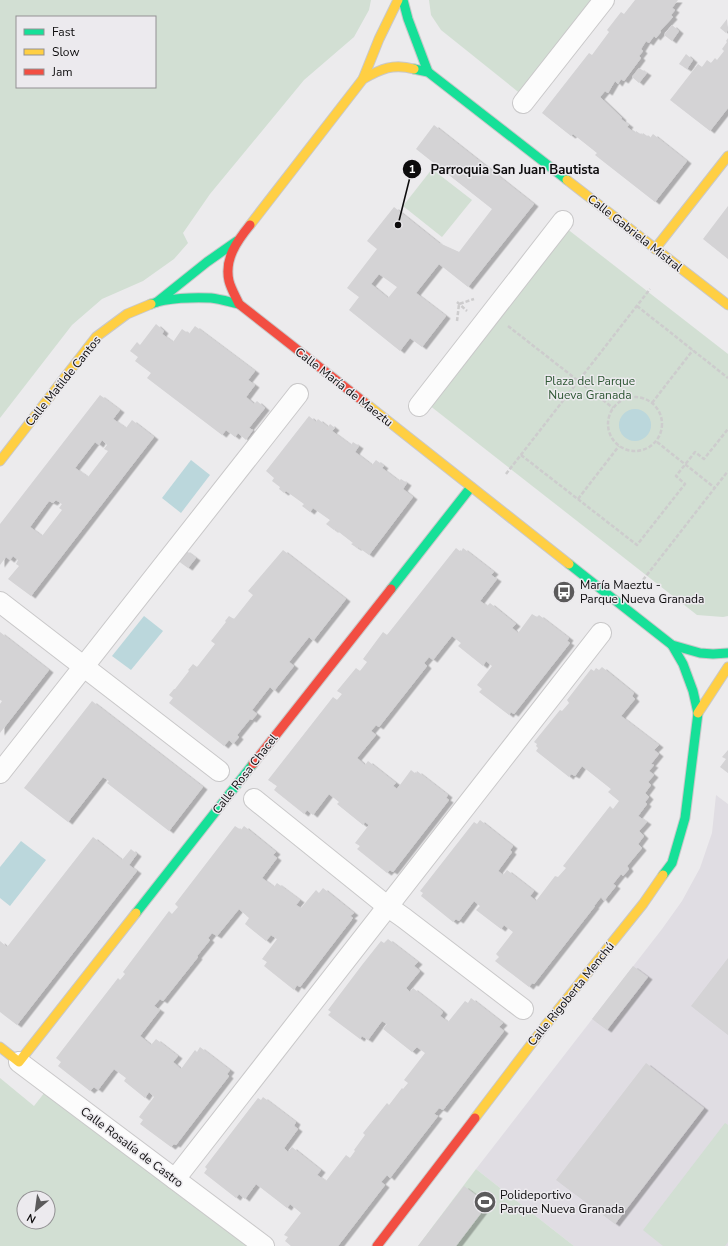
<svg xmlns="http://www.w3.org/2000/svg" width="728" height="1246" viewBox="0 0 728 1246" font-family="'Nunito Sans',sans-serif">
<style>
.built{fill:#e0dde3}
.green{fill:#d2dfd3;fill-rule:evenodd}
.water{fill:#bbd7dc}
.building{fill:#d4d3d5;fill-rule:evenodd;filter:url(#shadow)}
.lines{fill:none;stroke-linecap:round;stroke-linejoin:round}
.street-casing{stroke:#c9c8c9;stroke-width:22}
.fast-casing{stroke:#c9c8c9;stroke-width:11}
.slow-casing{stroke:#c9c8c9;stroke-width:11}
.jam-casing{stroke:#c9c8c9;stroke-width:11}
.path{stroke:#cdcccd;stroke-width:2.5;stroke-dasharray:4 2;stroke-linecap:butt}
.street{stroke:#fcfcfc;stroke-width:20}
.fast{stroke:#16e098;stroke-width:9}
.slow{stroke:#ffcf43;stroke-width:9}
.jam{stroke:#f24e42;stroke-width:9}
.labels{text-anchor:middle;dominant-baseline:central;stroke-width:3;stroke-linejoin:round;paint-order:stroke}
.street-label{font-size:12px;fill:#0d0c0d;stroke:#eceaee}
.park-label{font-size:12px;fill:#2e5734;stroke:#eceaee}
.poi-label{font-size:12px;fill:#0d0c0d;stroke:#eceaee;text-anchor:start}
.leader{fill:none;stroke:#0d0c0d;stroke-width:1.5}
.callout-dot{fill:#0d0c0d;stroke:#eceaee;stroke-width:1.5}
.mark-label{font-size:12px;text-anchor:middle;font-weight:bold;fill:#fff}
.callout-label{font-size:13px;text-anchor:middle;font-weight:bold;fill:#0d0c0d;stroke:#eceaee;stroke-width:3;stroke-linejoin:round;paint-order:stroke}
</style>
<defs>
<filter id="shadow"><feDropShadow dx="4.5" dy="2.5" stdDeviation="0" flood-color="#0004"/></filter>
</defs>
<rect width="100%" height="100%" fill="#ecebed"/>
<path class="built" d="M716 795 728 804V1246H574L476 1169 662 929 682 901 700 868 712 833Z"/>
<g class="green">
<path d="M0 0H371L369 10 354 37 304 80 210 194 183 233 188 243 174 259 143 281 102 299 72 325 0 418ZM17 17H155V87H17Z"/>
<path d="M429 0H597L522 95 441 30 431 15Z"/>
<path d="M432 169 472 200 442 237 403 206Z"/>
<path d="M566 228 728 354V616L723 617 697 615 429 405Z"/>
<path d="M0 1078 34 1106 45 1092 248 1246H0ZM24 1198H48V1222H24Z"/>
<path d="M725 1123 728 1125V1242L725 1246H663L643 1230Z"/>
<path d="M476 1169 574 1246H418Z"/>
</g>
<g class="water">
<circle cx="635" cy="425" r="16"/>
<path d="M191 460 210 475 181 513 162 498Z"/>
<path d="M144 616 163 631 131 670 112 656Z"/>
<path d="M21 841 46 860 10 906 0 898V867Z"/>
</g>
<g class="building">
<path d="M635 0H678L672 8 675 10 671 15 673 17 660 31 661 32 656 38 654 36 649 43 646 41 641 49 643 51 639 56 641 58 624 81 621 79 618 84 615 81 608 93 605 91 600 97 622 118 621 119 629 125 627 127 635 133 636 131 642 135 643 133 650 138 653 134 687 161 655 202 595 155 597 153 573 134 571 136 542 113 589 53 592 55 609 32 607 30 621 12 624 14Z"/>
<path d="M727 19 728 30 726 33 720 28Z"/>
<path d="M672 25 679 31 672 41 664 35Z"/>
<path d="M728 38V108L710 131 670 100 698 64 702 67 707 60 711 63 715 58 717 60 724 51 722 49 727 42 726 41Z"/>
<path d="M686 54 693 60 687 69 679 64Z"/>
<path d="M639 68 647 73 639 83 632 77Z"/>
<path d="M434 125 534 204 468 287 439 264 416 293 446 316 422 347 410 338 400 351 349 310 359 297 347 288 377 249 367 241 394 207 439 243 459 252 492 209 416 149ZM379 274 397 287 388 298 371 284Z"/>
<path d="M728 206V259L703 239Z"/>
<path d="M156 324 164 331 162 334 173 342 182 329 189 334 195 326 255 371 248 380 255 385 246 397 254 404 257 401 265 408 249 428 253 430 246 440 238 433 235 437 226 430 222 435 147 378 151 373 135 361 138 357 130 351 137 342 140 345Z"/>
<path d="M100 395 120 410 113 419 126 428 132 420 154 437 31 596 8 579 19 566 16 564 18 560 13 556 10 560 6 557 0 565V524ZM102 440 107 445 104 449 108 451 88 477 75 468 95 442 99 445ZM56 500 62 504 59 508 62 510 42 536 30 527 49 501 53 503Z"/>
<path d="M309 416 316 422 318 419 328 427 330 424 335 428 332 431 351 445 353 442 359 446 355 452 372 465 376 460 384 466 382 468 399 481 401 479 407 483 403 489 413 497 369 555 358 547 357 548 351 544 353 543 335 529 334 530 326 524 330 520 313 508 310 512 302 506 304 504 286 491 284 493 279 489 280 487 272 481 274 478 266 471Z"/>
<path d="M456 548 461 552 463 548 494 572 491 575 497 579 480 601 487 606 490 603 516 624 512 628 518 633 532 614 537 617 539 615 569 638 567 641 570 643 514 714 511 712 509 715 479 692 482 689 477 685 492 666 486 661 483 666 458 646 461 643 452 636 433 660 429 657 424 663 427 666 379 727 376 725 371 731 376 735 357 758 365 765 368 761 396 783 393 786 397 789 411 770 416 774 417 771 448 795 446 798 449 800 393 872 390 870 387 873 357 849 360 846 355 843 369 825 365 822 363 825 337 804 339 802 329 794 313 815 307 810 304 814 274 790 277 786 268 780 333 697 337 700 342 694 337 691 356 668 360 671 367 662 363 659 383 632 387 635Z"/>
<path d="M185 550 196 558 188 568 177 560Z"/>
<path d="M283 550 346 599 313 641 309 637 289 662 294 666 274 691 270 687 252 710 257 714 252 720 250 719 237 735 239 737 233 744 229 740 224 746 169 703 173 698 169 695 174 689H175L189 671 188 670 193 664 197 667 215 644 211 641 226 622 225 621 229 616 234 619 253 595 248 591Z"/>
<path d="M0 632 49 670 0 733V704L2 701 0 700Z"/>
<path d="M602 667 634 693 632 696 635 699 621 716 659 745 654 750 659 754 651 764 654 765 649 771 654 775 648 782 651 785 645 793 649 797 645 802 647 804 638 816 647 822 639 831 644 836 638 844 642 848 627 866 629 869 623 876 621 874 613 884 616 886 604 901 601 897 594 906H595L534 984 532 983 529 987 495 961 499 957 496 954 513 932 504 925 501 929 476 910 480 906 474 901 459 921 456 919 453 922 421 896 423 893 420 891 474 822 477 824 480 820 513 846 510 850 512 852 498 871 503 875 507 870 534 891 530 896 536 901 555 876 558 877 566 868 563 866 610 806 613 809 619 801 608 792 611 789 582 766 575 776 571 774 569 777 536 751 538 748 536 746 537 744 534 742 560 710 562 711 569 703 567 700 591 669 594 671 596 668 599 670Z"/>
<path d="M92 701 203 787 169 831 107 783 109 781 103 777 68 822 24 788Z"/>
<path d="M728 750V773L720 767 726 759 722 757Z"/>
<path d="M235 826 241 830 244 826 276 852 273 855 277 858 262 878 274 887 277 883 300 900 296 905 301 908 316 890 319 893 323 888 354 913 350 916 353 918 300 987 297 985 294 990 264 966 267 962 262 959 277 939 271 935 266 941 245 924 249 918 239 909 217 936 212 933 208 938 210 940 197 956 198 957 163 1001 160 999 154 1006 160 1010 140 1036 151 1045 156 1039 178 1056 173 1062 181 1069 195 1050 197 1052 200 1047 230 1070 227 1074 229 1076 176 1145 174 1144 171 1147 140 1124 143 1120 139 1117 154 1097 149 1092 145 1098 124 1081 126 1078 114 1069 98 1090 94 1087 90 1091 58 1066 61 1062 56 1058 118 978 120 980 125 974 123 972 169 911 172 914 178 907 175 904Z"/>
<path d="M93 837 122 860 131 849 132 850 137 854 129 865 137 871 17 1025 0 1012V941L7 947Z"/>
<path d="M388 939 418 962 414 966 420 971 406 988 410 992 413 988 440 1009 443 1012 440 1016 448 1022 465 1001 468 1003 471 998 503 1023 499 1027 504 1031 443 1110 439 1108 434 1114 438 1116 390 1178 387 1175 381 1182 385 1185 338 1246H291L285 1241 288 1237 284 1235 301 1213 290 1204 287 1208 256 1184 245 1199 239 1194 236 1198 204 1173 207 1169 205 1167 258 1098 261 1100 263 1097 296 1122 294 1126 298 1129 284 1148 288 1152 292 1147 321 1170 317 1175 326 1181 346 1155 350 1158 355 1151 354 1150 365 1135 363 1133 387 1103 389 1105 402 1088 403 1089 408 1083 404 1080 425 1053 417 1047 412 1052 383 1029 387 1024 382 1021 368 1040 362 1036 360 1039 328 1015 331 1012 328 1010 362 965 381 941 384 943Z"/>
<path d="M728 958V1035L691 1006Z"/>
<path d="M633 966 648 977 607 1030 592 1019Z"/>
<path d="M646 1063 704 1108 615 1224 556 1180Z"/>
<path d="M464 1186 488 1204 456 1246H418Z"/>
</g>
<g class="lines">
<g class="street-casing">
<g id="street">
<path d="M523 103 604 0"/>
<path d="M419 406 563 221"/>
<path d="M0 602 219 771"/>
<path d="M0 773 298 394"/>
<path d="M254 799 387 906 404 918 523 1009"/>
<path d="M19 1062 264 1246"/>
<path d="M175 1179 601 633"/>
</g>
</g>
<g class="fast-casing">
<g id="fast">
<path d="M403 0 408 19 428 72"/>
<path d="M414 69 428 72 567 180"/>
<path d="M157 302 207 262 237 241"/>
<path d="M151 304C167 298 194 297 211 298 220 299 230 302 239 304"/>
<path d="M569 564 672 645 700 653 713 654 728 653"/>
<path d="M391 589 471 487"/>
<path d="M663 875 672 863 685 818 698 713 693 691 683 664 672 645"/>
<path d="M136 913 253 764"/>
</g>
</g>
<g class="slow-casing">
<g id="slow">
<path d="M363 79 379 39 398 0"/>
<path d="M567 180 728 305"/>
<path d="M250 225 363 79C381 69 393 63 414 69"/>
<path d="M655 249 728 156"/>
<path d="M364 402 569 564"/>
<path d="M0 461 96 337 127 314 151 304"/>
<path d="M698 713 728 667"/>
<path d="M0 1047 19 1062 136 913"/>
<path d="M475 1118 545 1026 643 904 663 875"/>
</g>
</g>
<g class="jam-casing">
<g id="jam">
<path d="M250 225C237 241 224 259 229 281 231 289 236 297 239 304L364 402"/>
<path d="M253 764 391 589"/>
<path d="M377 1246 475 1118"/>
</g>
</g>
<g class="path">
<path d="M457 302 467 311"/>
<path d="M637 306 728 378"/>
<path d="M457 321 459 304 474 299"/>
<path d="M508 326 613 408"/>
<circle cx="635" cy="424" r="27"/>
<path d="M652 403 693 350"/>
<path d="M657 442 715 488"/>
<path d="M521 455 637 545 685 484 676 476 695 452 704 459 728 429"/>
<path d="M506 474 650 289"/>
<path d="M578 499 619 446"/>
<path d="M643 580 728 471"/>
</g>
<use href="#street" class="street"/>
<use href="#fast" class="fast"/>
<use href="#slow" class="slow"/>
<use href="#jam" class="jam"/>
</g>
<defs>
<g id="bus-disc" transform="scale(1.15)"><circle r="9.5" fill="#5b5a5b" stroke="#eceaee"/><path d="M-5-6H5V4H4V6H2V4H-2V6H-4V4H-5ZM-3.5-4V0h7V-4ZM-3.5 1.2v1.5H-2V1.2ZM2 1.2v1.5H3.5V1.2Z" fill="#fff"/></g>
<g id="stadium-disc" transform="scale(1.15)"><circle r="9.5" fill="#5b5a5b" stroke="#eceaee"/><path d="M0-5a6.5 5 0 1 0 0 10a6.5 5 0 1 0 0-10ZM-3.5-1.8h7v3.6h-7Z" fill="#fff"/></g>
</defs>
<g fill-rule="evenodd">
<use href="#bus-disc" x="564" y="592"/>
<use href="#stadium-disc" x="485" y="1202"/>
</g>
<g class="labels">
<g class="street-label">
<text transform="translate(635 233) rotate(38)">Calle Gabriela Mistral</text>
<text transform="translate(63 381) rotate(-51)">Calle Matilde Cantos</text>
<text transform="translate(344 387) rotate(38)">Calle María de Maeztu</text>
<text transform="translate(245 774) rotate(-52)">Calle Rosa Chacel</text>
<text transform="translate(571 994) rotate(-51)">Calle Rigoberta Menchú</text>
<text transform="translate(132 1147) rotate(37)">Calle Rosalía de Castro</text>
</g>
<g class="park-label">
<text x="590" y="381">Plaza del Parque<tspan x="590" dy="14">Nueva Granada</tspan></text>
</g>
<g class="poi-label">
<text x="580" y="585">María Maeztu -<tspan x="580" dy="14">Parque Nueva Granada</tspan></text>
<text x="500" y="1195">Polideportivo<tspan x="500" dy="14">Parque Nueva Granada</tspan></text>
</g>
</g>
<path class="leader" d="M398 225L412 169"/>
<g class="callout-dot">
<circle cx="398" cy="225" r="4"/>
<circle cx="412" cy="169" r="10"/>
</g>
<g class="mark-label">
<text x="412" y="173">1</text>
</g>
<g class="callout-label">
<text x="515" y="174">Parroquia San Juan Bautista</text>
</g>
<rect x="16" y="16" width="140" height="72" fill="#eceaee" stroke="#939194"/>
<rect x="24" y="29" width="20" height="6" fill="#16e098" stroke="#939194"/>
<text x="52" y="36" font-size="12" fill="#0d0c0d">Fast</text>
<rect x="24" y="49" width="20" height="6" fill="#ffcf43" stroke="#939194"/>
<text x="52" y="56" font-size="12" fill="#0d0c0d">Slow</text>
<rect x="24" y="69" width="20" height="6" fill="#f24e42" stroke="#939194"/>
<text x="52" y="76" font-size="12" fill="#0d0c0d">Jam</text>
<g transform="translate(36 1210) rotate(209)"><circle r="19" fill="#eceaee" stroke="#939194"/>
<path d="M0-3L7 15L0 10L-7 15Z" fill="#5b5a5b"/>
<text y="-6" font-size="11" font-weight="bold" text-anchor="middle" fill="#0d0c0d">N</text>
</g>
</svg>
